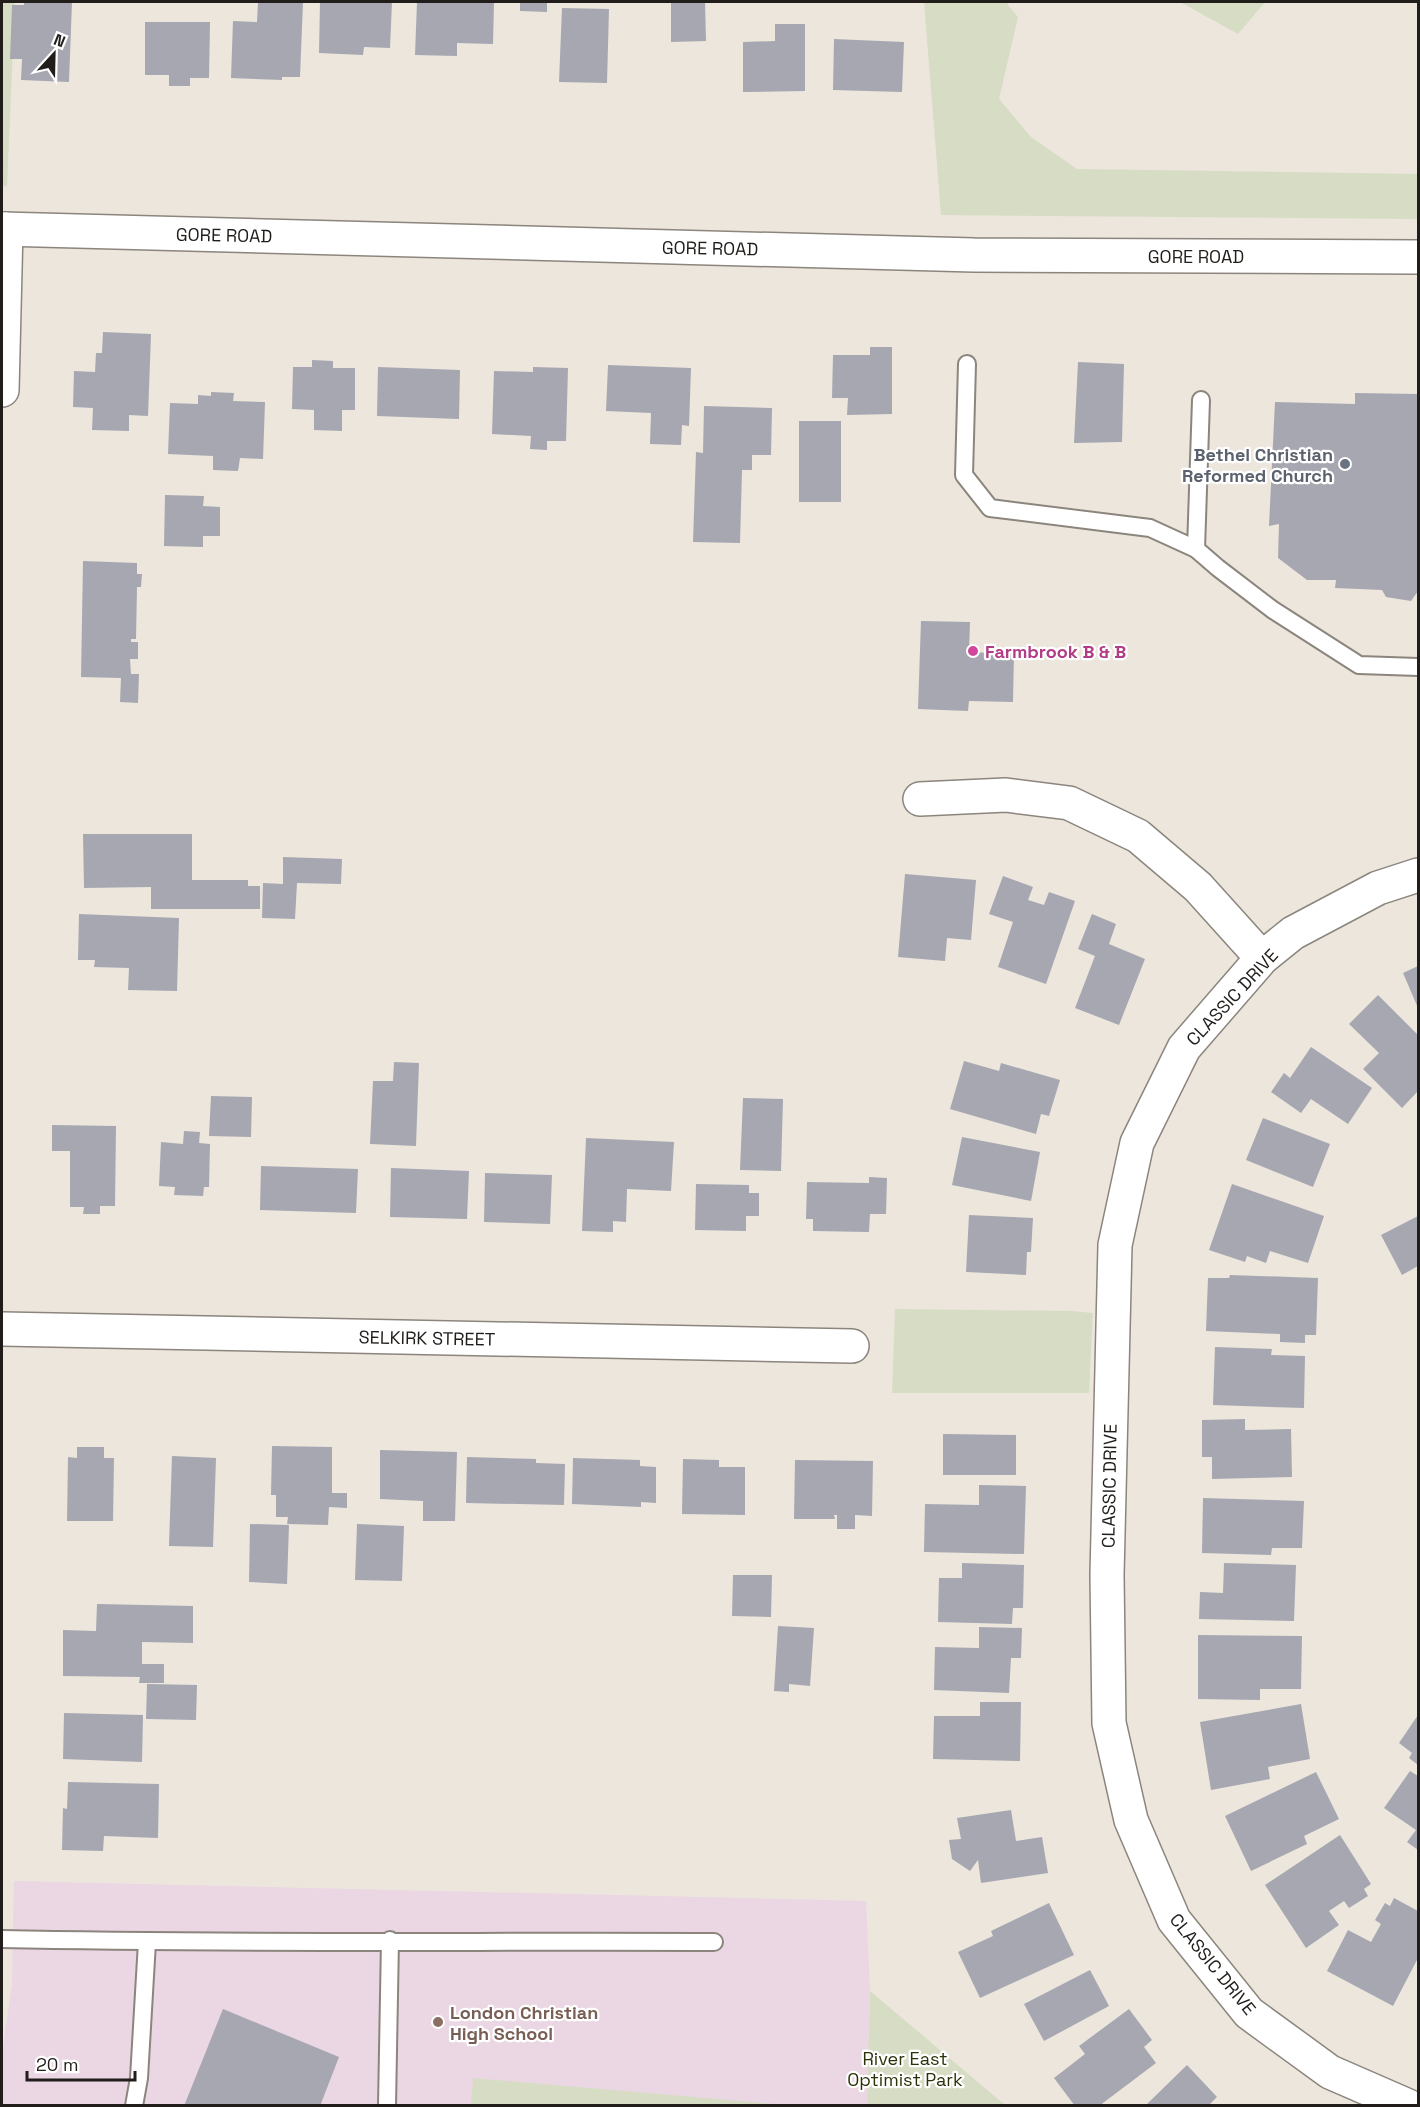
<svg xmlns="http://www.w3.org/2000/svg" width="1420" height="2107" viewBox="0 0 1420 2107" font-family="'Space Grotesk',sans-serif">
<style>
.education{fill:#ebd6e4}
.green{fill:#d7ddc4}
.building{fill:#a6a7b1}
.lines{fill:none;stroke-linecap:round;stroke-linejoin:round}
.lane-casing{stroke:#8b857d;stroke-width:20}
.street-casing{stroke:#8b857d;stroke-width:36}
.secondary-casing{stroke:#8b857d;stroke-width:36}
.lane{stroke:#fff;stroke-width:16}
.street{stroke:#fff;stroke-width:33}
.secondary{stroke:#fff;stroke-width:33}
.worship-dot{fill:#6b7280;stroke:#fff;stroke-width:2}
.hotel-dot{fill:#d1479c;stroke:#fff;stroke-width:2}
.education-dot{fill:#8d6e63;stroke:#fff;stroke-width:2}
.labels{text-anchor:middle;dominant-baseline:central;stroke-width:4.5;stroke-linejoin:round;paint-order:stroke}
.street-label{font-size:18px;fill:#201d1a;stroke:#fff}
.worship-label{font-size:18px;font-weight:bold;fill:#5b616d;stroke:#fff;text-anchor:end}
.hotel-label{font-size:18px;font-weight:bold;fill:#b23c85;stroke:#fff;text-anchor:start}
.education-label{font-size:18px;font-weight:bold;fill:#785e54;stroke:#fff;text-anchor:start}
.park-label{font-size:18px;fill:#2b3207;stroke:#fff}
</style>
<rect width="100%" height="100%" fill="#ece6dd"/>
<path class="education" d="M14 1881 866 1901 870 1991 867 2105 2 2106V2053L12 1984Z"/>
<g class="green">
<path d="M2 2H15L7 186H2Z"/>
<path d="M924 2H1007L1008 5 1018 17 999 99 1031 137 1077 169 1418 174V219L941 215Z"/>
<path d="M1180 2H1265L1238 34Z"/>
<path d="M895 1309 1073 1311 1093 1313 1089 1393H892Z"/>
<path d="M870 1991 1005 2105H867Z"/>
<path d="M473 2078 787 2105H471Z"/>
</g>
<g class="building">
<path d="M24 2H72L69 82 21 80 22 59H10L12 5H24Z"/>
<path d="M258 2H303L300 77H282V80L231 78 233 21 257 22Z"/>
<path d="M320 2H392L390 48 364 47 363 55 319 53Z"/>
<path d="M417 2H494L493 44 457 43V56L415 55Z"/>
<path d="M520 2H547V12L520 11Z"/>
<path d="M671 2H705L706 41 671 42Z"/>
<path d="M562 8 609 9 607 83 559 82Z"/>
<path d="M145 22H210L209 78H190V86H169V75H145Z"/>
<path d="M775 24H805V91L743 92V42L775 41Z"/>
<path d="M834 39 904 42 902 92 833 90Z"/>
<path d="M103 332 151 334 148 416 129 415V431L92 430 93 408 73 407 74 371 95 372 96 353H102Z"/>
<path d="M870 347H892V414L847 415 848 398H832L833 355H870Z"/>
<path d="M312 360 333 361V368H355V410H342V431L314 430V410L292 409 293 367H312Z"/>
<path d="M1078 362 1124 364 1122 442 1074 443Z"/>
<path d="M608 365 691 368 689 426 682 425 681 445 650 444 651 413 606 411Z"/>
<path d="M378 367 460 370 459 419 377 416Z"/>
<path d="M533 367 568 368 566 441H547V450L530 449 531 436 492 434 494 371 533 372Z"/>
<path d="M211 392 234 393 233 401 265 402 263 459 240 458 238 471 213 470V456L168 454 170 403 198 404V395L211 396Z"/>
<path d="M1355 393 1418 394V591L1411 601 1386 597 1382 590 1335 588 1336 580H1307L1278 558 1279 524 1269 526 1275 402 1355 404Z"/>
<path d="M704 406 772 408 771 455H752V470H742L740 543 693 542 696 452 703 453Z"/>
<rect x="799" y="421" width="42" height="81"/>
<path d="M165 495 204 496 203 506 220 507V536H203V547L164 546Z"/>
<path d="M83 561 137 563V574H142L141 587H137L136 639H131V642H138V659H130L131 674H139L138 703 120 702 121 678 81 677Z"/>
<path d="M921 621 970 622 969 652 1014 654 1013 702 969 701 968 711 918 709Z"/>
<path d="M83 834H192V880H248V886H260V909H151V887L84 888Z"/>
<path d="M283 857 342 859 341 884 297 883 295 919 262 918 263 883 283 884Z"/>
<path d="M905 874 976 880 971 940 947 938 945 961 898 957Z"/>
<path d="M1003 876 1033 887 1028 900 1044 905 1049 892 1075 901 1046 984 998 967 1013 922 989 914Z"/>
<path d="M79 914 179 918 177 991 128 990 129 968 94 967 95 960H78Z"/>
<path d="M1092 914 1116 924 1109 944 1145 959 1119 1025 1075 1008 1095 956 1078 949Z"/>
<path d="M1418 966V1008L1403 973Z"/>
<path d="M1378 995 1418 1035V1091L1402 1108 1363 1069 1379 1053 1349 1024Z"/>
<path d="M1311 1047 1372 1088 1348 1124 1311 1099 1301 1113 1271 1092 1284 1073 1290 1078Z"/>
<path d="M964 1061 999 1071 1001 1063 1060 1080 1049 1116 1041 1114 1036 1134 950 1109Z"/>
<path d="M394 1062 419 1063 416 1146 370 1144 373 1081H393Z"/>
<path d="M211 1096 252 1097 251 1137 209 1136Z"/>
<path d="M743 1098 783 1099 781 1171 740 1170Z"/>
<path d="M1263 1118 1330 1144 1313 1187 1246 1160Z"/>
<path d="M52 1125 116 1126 115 1206H100V1214H83L84 1207H70V1151H52Z"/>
<path d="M184 1131 200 1132 199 1143 210 1144 209 1187H204L203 1196 174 1195 175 1187 159 1186 161 1142 183 1144Z"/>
<path d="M962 1137 1040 1152 1031 1201 952 1185Z"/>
<path d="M586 1138 674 1142 671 1191 627 1189 626 1222 613 1221V1232L582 1231Z"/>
<path d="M261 1166 358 1169 356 1213 260 1210Z"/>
<path d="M391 1168 469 1171 467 1219 390 1217Z"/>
<path d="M485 1173 552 1175 550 1224 484 1222Z"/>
<path d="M869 1177 887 1178 886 1214H870L869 1232 813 1231V1219H806L807 1182 869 1183Z"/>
<path d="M696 1184 749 1185V1193H759V1216H746V1231L695 1230Z"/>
<path d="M1232 1184 1324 1216 1308 1263 1270 1251 1266 1263 1247 1256 1245 1262 1209 1250Z"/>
<path d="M969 1215 1033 1218 1031 1252H1027L1026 1275 966 1272Z"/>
<path d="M1418 1216V1266L1402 1275 1381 1235Z"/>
<path d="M1230 1275 1318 1278 1316 1335H1305V1343L1280 1342V1334L1206 1331 1208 1278H1229Z"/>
<path d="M1215 1347 1272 1349 1271 1355 1305 1356 1304 1408 1213 1405Z"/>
<path d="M1245 1419V1430L1291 1429 1292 1477 1212 1479V1457H1202V1420Z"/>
<path d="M943 1434 1016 1435V1475H943Z"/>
<path d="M272 1446 332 1447V1493H347V1508L329 1507 328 1525 287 1524 288 1517H276V1495H271Z"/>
<path d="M77 1447H104V1458H114L113 1521H67L68 1457 77 1458Z"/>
<path d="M380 1450 457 1452 455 1521H423V1501L380 1499Z"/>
<path d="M172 1456 216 1458 213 1547 169 1546Z"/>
<path d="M467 1457 536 1459V1463L565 1464 564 1505 466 1503Z"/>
<path d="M573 1458 640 1460V1466L656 1467V1503L641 1502V1507L572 1504Z"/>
<path d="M683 1459 719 1460V1467H745V1515L682 1514Z"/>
<path d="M795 1460 873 1461 872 1516 855 1515V1529H837V1515H834L835 1519H794Z"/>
<path d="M979 1485 1026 1486 1024 1554 924 1552 925 1504 979 1505Z"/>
<path d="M1203 1498 1304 1501 1302 1548H1272L1271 1555 1202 1553Z"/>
<path d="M250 1524 289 1525 287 1584 249 1582Z"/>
<path d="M357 1524 404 1526 402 1581 355 1580Z"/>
<path d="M962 1563 1024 1565 1023 1608H1013L1012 1624 938 1622 939 1578H962Z"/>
<path d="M1224 1563 1296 1565 1294 1621 1199 1619 1200 1592 1223 1593Z"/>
<path d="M733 1575H772L771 1617 732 1616Z"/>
<path d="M97 1604 193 1606V1643L142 1642V1664H164V1683H139L140 1677 63 1676V1630L96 1631Z"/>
<path d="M778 1626 814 1628 810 1686 789 1684V1692L774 1691Z"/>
<path d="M979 1627 1022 1628 1021 1658H1011L1009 1693 934 1690 935 1647 979 1648Z"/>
<path d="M1198 1635 1302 1636 1301 1689H1260V1700L1198 1699Z"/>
<path d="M147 1684 197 1685 196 1720 146 1719Z"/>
<path d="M980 1702H1021L1020 1761 933 1759 934 1716H980Z"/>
<path d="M1301 1704 1310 1759 1268 1767 1270 1779 1211 1790 1200 1722Z"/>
<path d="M64 1713 143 1715 142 1762 63 1759Z"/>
<path d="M1418 1715V1765L1409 1758 1412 1753 1399 1743Z"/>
<path d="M1410 1771 1418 1776V1850L1407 1842 1416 1830 1384 1808Z"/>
<path d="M1316 1772 1339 1819 1304 1836 1307 1844 1251 1871 1225 1816Z"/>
<path d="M68 1782 159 1784 158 1838 104 1836 103 1851 62 1850 63 1808 67 1809Z"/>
<path d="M1011 1810 1016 1841 1042 1837 1048 1873 981 1883 978 1860 970 1871 952 1859 949 1840 961 1839 957 1818Z"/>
<path d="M1340 1835 1371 1884 1364 1889 1368 1896 1349 1908 1344 1901 1329 1911 1339 1925 1306 1948 1265 1885Z"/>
<path d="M1394 1898 1418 1911V1958L1393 2006 1327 1971 1348 1930 1371 1942 1381 1924 1375 1920 1385 1903 1390 1906Z"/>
<path d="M1049 1903 1074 1955 980 1998 958 1952 993 1936 991 1931Z"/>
<path d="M1090 1970 1109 2006 1044 2041 1024 2004Z"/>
<path d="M223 2009 339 2057 320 2106H184Z"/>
<path d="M1129 2009 1152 2040 1144 2047 1156 2063 1099 2106H1075L1054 2078 1085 2054 1079 2046Z"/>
<path d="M1187 2065 1217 2097 1208 2106H1145Z"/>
</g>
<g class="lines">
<g class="lane-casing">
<g id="lane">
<path d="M967 364 964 475 990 508 1150 528 1196 549 1218 568 1273 610 1359 665 1418 667"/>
<path d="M1196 549 1201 400"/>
<path d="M2 1939C239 1944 477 1941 714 1942"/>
<path d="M134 2106 139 2078 147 1942"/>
<path d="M387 2106 390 1940"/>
</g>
</g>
<g class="street-casing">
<g id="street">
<path d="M2 390 6 229"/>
<path d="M920 799 1006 795 1069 803 1138 836 1198 887 1262 958"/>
<path d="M2 1329 852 1346"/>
<path d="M1408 2106 1330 2072 1249 2013 1174 1920 1131 1820 1109 1723 1107 1575 1115 1245 1137 1143 1184 1048 1262 958 1293 933 1378 888 1418 875"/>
</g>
</g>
<g class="secondary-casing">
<path id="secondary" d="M2 229 974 255 1418 257"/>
</g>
<use href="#lane" class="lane"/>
<use href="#street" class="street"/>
<use href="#secondary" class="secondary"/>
</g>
<circle class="worship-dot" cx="1345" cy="464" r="6"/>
<circle class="hotel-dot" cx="973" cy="651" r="6"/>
<circle class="education-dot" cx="438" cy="2022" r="6"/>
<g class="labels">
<g class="street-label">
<text transform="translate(224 235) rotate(1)">GORE ROAD</text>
<text transform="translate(710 248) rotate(1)">GORE ROAD</text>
<text x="1196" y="256">GORE ROAD</text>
<text transform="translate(1232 997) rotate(-47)">CLASSIC DRIVE</text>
<text transform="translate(427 1338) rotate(1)">SELKIRK STREET</text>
<text transform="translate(1109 1486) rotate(-89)">CLASSIC DRIVE</text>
<text transform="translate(1213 1964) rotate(51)">CLASSIC DRIVE</text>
</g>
<g class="worship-label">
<text x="1333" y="454">Bethel Christian<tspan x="1333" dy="21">Reformed Church</tspan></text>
</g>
<g class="hotel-label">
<text x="985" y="651">Farmbrook B &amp; B</text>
</g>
<g class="education-label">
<text x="450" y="2012">London Christian<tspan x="450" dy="21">High School</tspan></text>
</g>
<g class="park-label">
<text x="905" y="2058">River East<tspan x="905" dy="21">Optimist Park</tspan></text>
</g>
</g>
<rect width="1420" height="2107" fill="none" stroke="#201d1a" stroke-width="6"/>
<g transform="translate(54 54) rotate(22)" stroke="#ffffff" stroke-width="4.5" paint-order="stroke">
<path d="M0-4.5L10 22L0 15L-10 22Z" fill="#201d1a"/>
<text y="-9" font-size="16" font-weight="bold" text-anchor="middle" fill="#201d1a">N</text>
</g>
<path d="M27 2071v9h108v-9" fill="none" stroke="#201d1a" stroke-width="3"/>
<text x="36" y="2071" font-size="18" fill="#201d1a" stroke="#ffffff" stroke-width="4.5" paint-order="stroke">20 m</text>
</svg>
